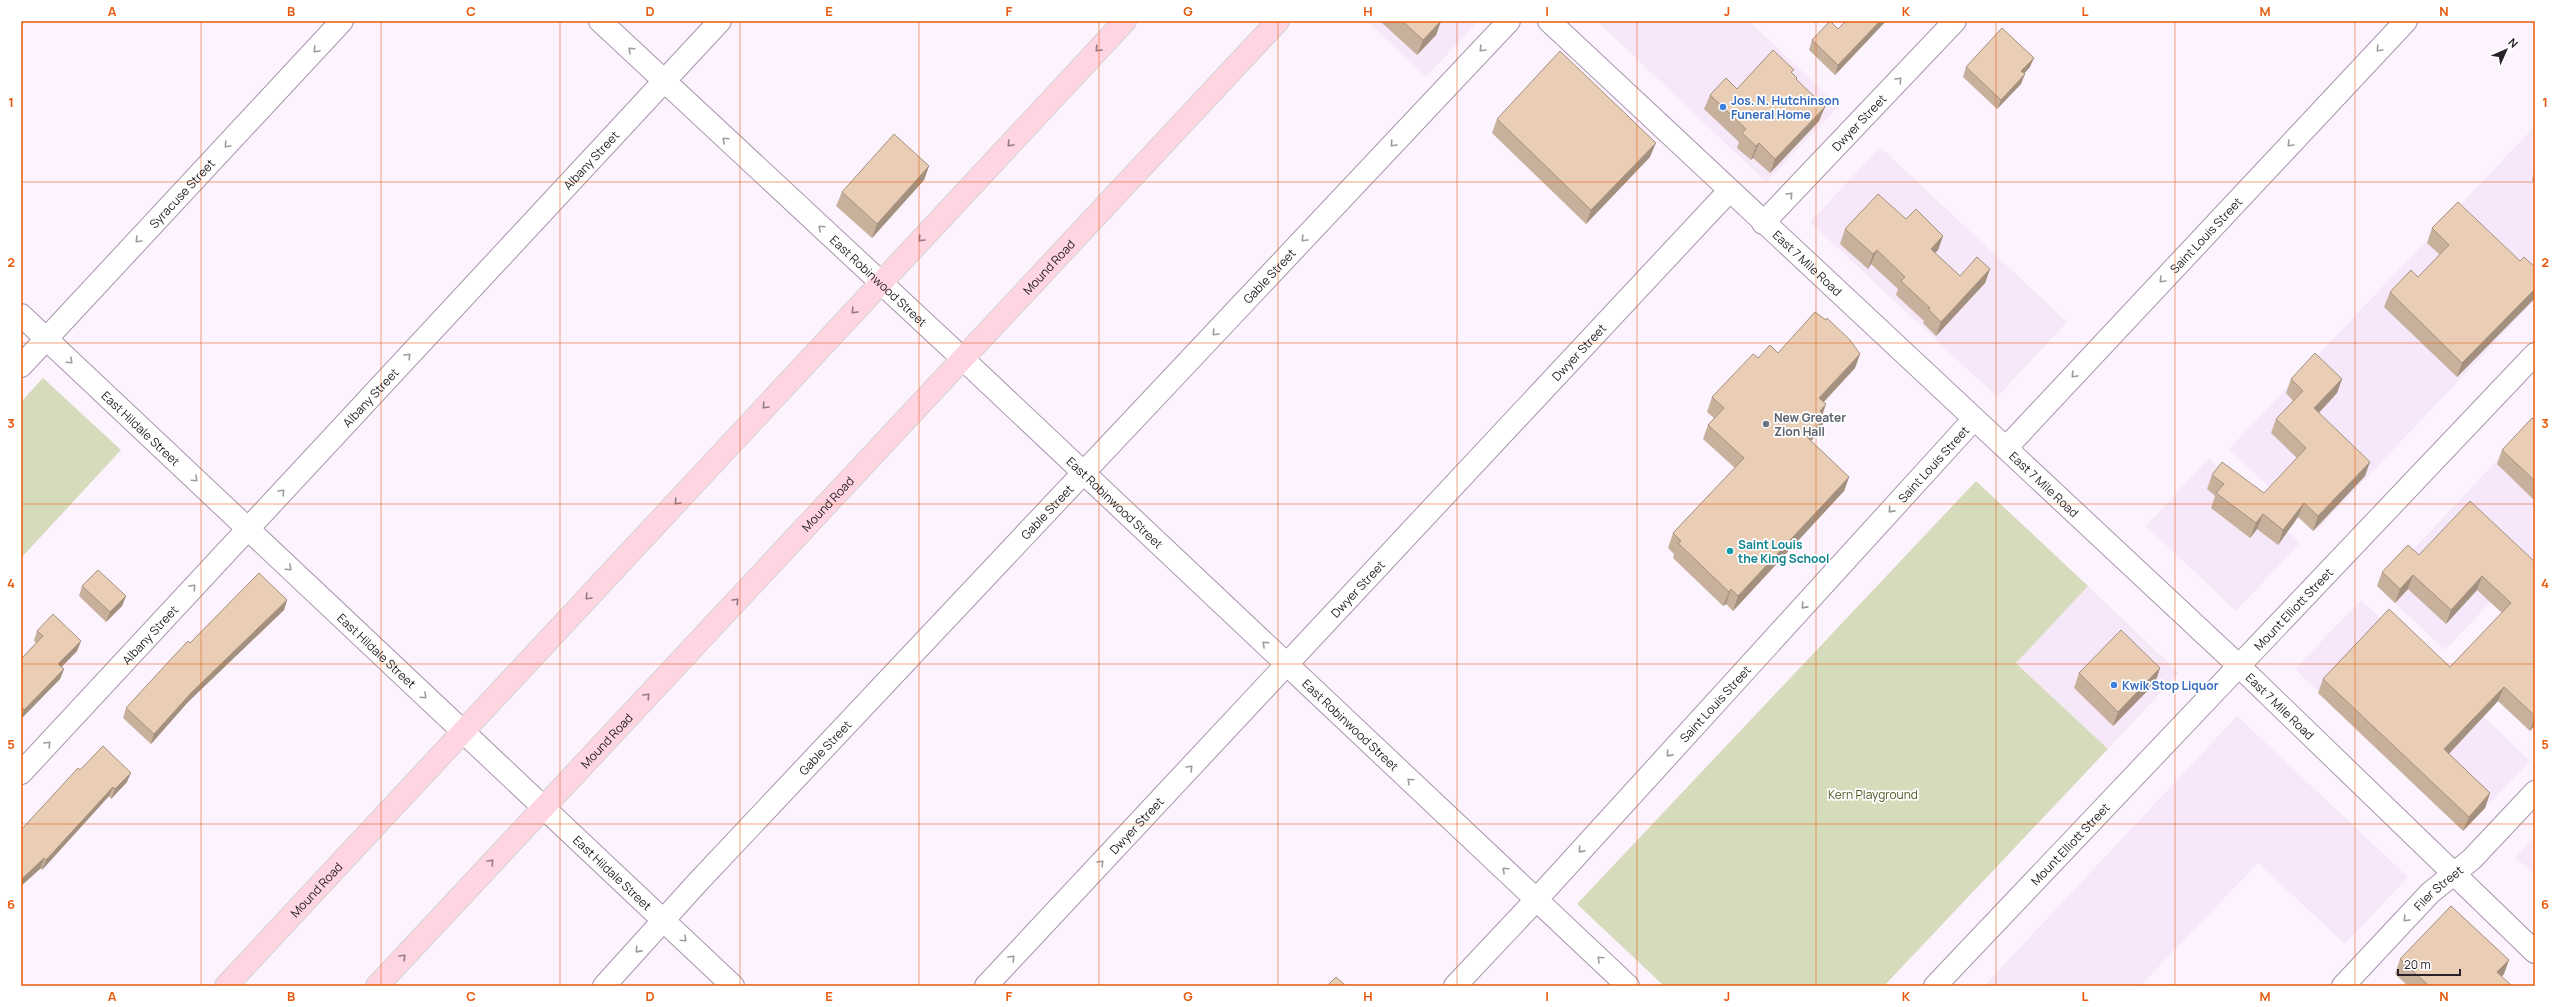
<svg xmlns="http://www.w3.org/2000/svg" width="2556" height="1007" viewBox="0 0 2556 1007" font-family="Manrope,sans-serif">
<style>
.commercial{fill:#f6e7f9}
.built{fill:#f6e7fb}
.green{fill:#d6dbbc}
.lines{fill:none;stroke-linecap:round;stroke-linejoin:round}
.minor-casing{stroke:#a995ae;stroke-width:24}
.major-casing{stroke:#d4d3d4;stroke-width:24}
.minor{stroke:#fff;stroke-width:22}
.major{stroke:#fed5e0;stroke-width:22}
.wall{fill:#c8b19c}
.shaded-wall{fill:#a3907f}
.building{fill:#e9ceb5;stroke:#a3907f}
.oneway{stroke:#937b85}
.oneway2{stroke:#9e9b9f}
.grid{fill:none;stroke:#e8590c;stroke-width:1;stroke-opacity:0.55}
.shop-dot{fill:#3f7fe0;stroke:#fff;stroke-width:1.5}
.worship-dot{fill:#6b7280;stroke:#fff;stroke-width:1.5}
.culture-dot{fill:#0f9aa8;stroke:#fff;stroke-width:1.5}
.labels{text-anchor:middle;dominant-baseline:central;stroke-width:3.5;stroke-linejoin:round;paint-order:stroke}
.shop-label{font-size:12px;font-weight:bold;fill:#366cbe;stroke:#fff;text-anchor:start}
.street-label{font-size:12px;fill:#28212a;stroke:#fff}
.worship-label{font-size:12px;font-weight:bold;fill:#5b616d;stroke:#fff;text-anchor:start}
.culture-label{font-size:12px;font-weight:bold;fill:#0d838f;stroke:#fff;text-anchor:start}
.park-label{font-size:12px;fill:#4f5520;stroke:#fff}
.neatline{fill:none;stroke:#e8590c;stroke-width:1.5}
.grid-label{font-size:13px;text-anchor:middle;font-weight:bold;fill:#e8590c}
</style>
<rect width="100%" height="100%" fill="#fcf3fe"/>
<g class="commercial">
<path d="M1367 21H1478L1426 77Z"/>
<path d="M1597 21H1749L1839 106 1766 182Z"/>
<path d="M1880 147 2067 322 1997 397 1810 222Z"/>
<path d="M2209 458 2300 543 2236 611 2146 526Z"/>
<path d="M2088 586 2179 673 2108 749 2016 662Z"/>
</g>
<g class="built">
<path d="M2535 126V300L2316 531 2229 449Z"/>
<path d="M2535 420V555L2445 650 2378 587Z"/>
<path d="M2361 600 2530 761 2464 830 2295 669Z"/>
<path d="M2237 716 2408 877 2345 944 2258 863 2140 986H1984Z"/>
<path d="M2535 837V875L2515 857Z"/>
</g>
<g class="green">
<path d="M43 378 121 450 21 558V402Z"/>
<path d="M1976 481 2088 586 2016 663 2108 749 1884 986H1664L1577 904Z"/>
</g>
<g class="lines">
<g class="minor-casing">
<g id="minor">
<path id="s1" d="M600 21 963 359 1628 986"/>
<path id="s2" d="M1549 21 2239 666 2535 952"/>
<path id="s3" d="M1763 223 1955 21"/>
<path id="s4" d="M21 315 733 986"/>
<path id="s5" d="M21 366 342 21"/>
<path id="s6" d="M2006 448 2406 21"/>
<path id="s7" d="M21 773 720 21"/>
<path id="s8" d="M604 986 697 883 1509 21"/>
<path id="s9" d="M986 986 1729 191"/>
<path id="s10" d="M1455 986 1536 900 1974 419"/>
<path id="s11" d="M1935 986 2535 354"/>
<path id="s12" d="M2343 986 2430 893 2472 859 2535 792"/>
</g>
</g>
<g class="major-casing">
<g id="major">
<path id="s13" d="M226 986 1125 21"/>
<path id="s14" d="M377 986 1278 21"/>
</g>
</g>
<use href="#minor" class="minor"/>
<use href="#major" class="major"/>
</g>
<g class="wall">
<path d="M1382 21H1441L1436 35 1417 55 1381 22Z"/>
<path d="M1846 21H1886L1835 75 1809 50 1812 40 1838 29Z"/>
<path d="M1966 67H2030L2024 74 2021 84 1997 109 1963 77Z"/>
<path d="M1792 73 1819 121 1770 173 1753 158 1751 160 1737 148 1739 142 1704 109 1710 95 1737 89Z"/>
<path d="M1497 119 1650 157 1586 224 1492 133Z"/>
<path d="M929 166 924 180 872 238 836 206 842 192Z"/>
<path d="M2535 171V184L2532 180Z"/>
<path d="M1906 219 1943 236 1938 250 1935 253 1960 276 1990 269 1985 283 1936 336 1923 323 1924 321 1896 295 1898 289 1871 264 1868 269 1840 244 1845 229Z"/>
<path d="M2432 228 2535 267V298L2457 377 2384 307 2390 292 2418 277 2440 255 2427 243Z"/>
<path d="M1778 353 1860 354 1855 368 1824 402 1823 414 1820 431 1811 441 1849 477 1844 491 1733 611 1726 604 1723 606 1673 558 1674 554 1668 548 1673 533 1735 468 1703 439 1708 425 1714 418 1707 412 1712 397 1758 358Z"/>
<path d="M2291 379H2342L2337 393 2319 413 2365 476 2313 531 2298 517 2278 545 2257 529 2250 538 2211 508 2215 496 2207 489 2212 475 2264 493 2297 458 2271 433 2276 419 2293 401 2286 393Z"/>
<path d="M2535 418V501L2497 464 2502 450Z"/>
<path d="M2419 555 2535 562V725L2530 731 2498 701 2449 754 2490 793 2485 808 2463 831 2318 693 2323 679 2450 667 2502 613 2477 590 2446 624 2408 589 2395 603 2377 586 2382 572Z"/>
<path d="M82 586 126 596 122 606 106 622 79 596Z"/>
<path d="M287 600 284 610 188 702 151 744 123 718 126 708 190 643Z"/>
<path d="M37 631 81 641 77 651 61 667 64 669 60 679 21 719V659L36 643 34 640Z"/>
<path d="M2160 668 2155 683 2113 726 2074 688 2079 673Z"/>
<path d="M80 770 127 782 111 799 109 796 42 870 41 868 21 886V830Z"/>
<path d="M2400 959 2504 974 2501 977 2512 986H2408L2395 974Z"/>
</g>
<g class="shaded-wall">
<path d="M1441 21 1436 35 1417 55 1423 40Z"/>
<path d="M1880 21H1886L1835 75 1838 65Z"/>
<path d="M2034 58 2030 67 2018 80 2021 71Z"/>
<path d="M2025 74 2021 84 1997 109 2001 100Z"/>
<path d="M1825 107 1819 121 1770 173 1775 159Z"/>
<path d="M1656 143 1650 157 1586 224 1591 210Z"/>
<path d="M1759 143 1753 158 1751 160 1756 146Z"/>
<path d="M929 166 924 180 872 238 877 224Z"/>
<path d="M1943 236 1938 250 1925 263 1931 249Z"/>
<path d="M1877 250 1871 264 1868 269 1873 254Z"/>
<path d="M1990 269 1985 283 1936 336 1941 322Z"/>
<path d="M2535 289V298L2457 377 2462 363Z"/>
<path d="M1860 354 1855 368 1814 412 1819 398Z"/>
<path d="M2342 379 2337 393 2309 423 2314 408Z"/>
<path d="M1826 404 1821 419 1820 411Z"/>
<path d="M1826 417 1820 431 1801 452 1807 437Z"/>
<path d="M2370 462 2365 476 2313 531 2318 516Z"/>
<path d="M1849 477 1844 491 1733 611 1738 596Z"/>
<path d="M2304 503 2298 517 2278 545 2283 530Z"/>
<path d="M2263 514 2257 529 2250 538 2256 523Z"/>
<path d="M2413 575 2408 589 2395 603 2400 589Z"/>
<path d="M2482 576 2477 590 2446 624 2451 610Z"/>
<path d="M1731 589 1726 604 1723 606 1729 592Z"/>
<path d="M126 596 122 606 106 622 110 612Z"/>
<path d="M287 600 284 610 188 702 151 744 154 734 192 692Z"/>
<path d="M81 641 77 651 55 674 58 664Z"/>
<path d="M2160 668 2155 683 2113 726 2118 712Z"/>
<path d="M64 669 60 679 21 719 24 710Z"/>
<path d="M2504 687 2498 701 2439 764 2444 749Z"/>
<path d="M2535 716V725L2530 731Z"/>
<path d="M131 773 127 782 111 799 115 789Z"/>
<path d="M113 787 109 796 42 870 46 860Z"/>
<path d="M2490 793 2485 808 2463 831 2469 817Z"/>
<path d="M44 858 41 868 21 886V880Z"/>
<path d="M2509 960 2504 974 2492 986 2497 972Z"/>
</g>
<g class="building">
<path d="M1402 21H1441L1423 40Z"/>
<path d="M1830 21 1838 29 1846 21H1880L1838 65 1812 40Z"/>
<path d="M2002 28 2034 58 2021 71 2025 74 2001 100 1966 67Z"/>
<path d="M1773 50 1794 70 1791 72 1797 78 1796 79 1825 107 1775 159 1759 143 1756 146 1742 133 1746 129 1710 95 1726 78 1737 89Z"/>
<path d="M1560 51 1656 143 1591 210 1497 119Z"/>
<path d="M894 134 929 166 877 224 842 192Z"/>
<path d="M1878 194 1906 219 1916 209 1943 236 1931 249 1960 276 1977 257 1990 269 1941 322 1928 309 1930 308 1901 281 1905 277 1877 250 1873 254 1845 229Z"/>
<path d="M2458 202 2520 261 2524 257 2535 267V289L2462 363 2390 292 2411 270 2418 277 2449 245 2432 228Z"/>
<path d="M1815 312 1826 320 1827 318 1850 340 1860 354 1819 398 1826 404 1820 411 1826 417 1807 437 1849 477 1738 596 1731 589 1729 592 1678 543 1681 541 1673 533 1744 458 1708 425 1724 408 1712 397 1753 354 1758 358 1770 345 1778 353Z"/>
<path d="M2315 353 2342 379 2314 408 2370 462 2318 516 2304 503 2283 530 2263 514 2256 523 2216 493 2224 484 2212 475 2222 462 2264 493 2306 448 2276 419 2303 391 2291 379Z"/>
<path d="M2532 418 2533 419 2535 418V481L2502 450Z"/>
<path d="M2470 501 2535 562V716L2504 687 2444 749 2490 793 2469 817 2323 679 2389 609 2450 667 2511 603 2482 576 2451 610 2413 575 2400 589 2382 572 2408 545 2419 555Z"/>
<path d="M98 570 126 596 110 612 82 586Z"/>
<path d="M259 573 287 600 192 692 154 734 126 708 172 658 188 641 190 643Z"/>
<path d="M53 614 81 641 58 664 64 669 24 710 21 706V659L43 636 37 631Z"/>
<path d="M2121 630 2160 668 2118 712 2079 673Z"/>
<path d="M103 746 131 773 115 789 113 787 46 860 44 858 21 880V830L78 768 80 770Z"/>
<path d="M2451 906 2509 960 2497 972 2512 986H2429L2400 959Z"/>
<path d="M1336 977 1346 986H1327Z"/>
</g>
<defs><path id="oneway-chevron" d="M-2-3.5L2.5 0L-2 3.5" fill="none" stroke-width="1.6" stroke-linecap="round" stroke-linejoin="round"/></defs>
<g class="oneway">
<use href="#oneway-chevron" transform="translate(1098 49) rotate(133)"/>
<use href="#oneway-chevron" transform="translate(1010 144) rotate(133)"/>
<use href="#oneway-chevron" transform="translate(921 239) rotate(133)"/>
<use href="#oneway-chevron" transform="translate(854 311) rotate(133)"/>
<use href="#oneway-chevron" transform="translate(765 406) rotate(133)"/>
<use href="#oneway-chevron" transform="translate(677 502) rotate(133)"/>
<use href="#oneway-chevron" transform="translate(588 597) rotate(133)"/>
<use href="#oneway-chevron" transform="translate(736 601) rotate(-47)"/>
<use href="#oneway-chevron" transform="translate(647 696) rotate(-47)"/>
<use href="#oneway-chevron" transform="translate(491 862) rotate(-47)"/>
<use href="#oneway-chevron" transform="translate(403 957) rotate(-47)"/>
</g>
<g class="oneway2">
<use href="#oneway-chevron" transform="translate(1482 49) rotate(133)"/>
<use href="#oneway-chevron" transform="translate(2379 49) rotate(133)"/>
<use href="#oneway-chevron" transform="translate(316 50) rotate(133)"/>
<use href="#oneway-chevron" transform="translate(631 50) rotate(-137)"/>
<use href="#oneway-chevron" transform="translate(1899 80) rotate(-47)"/>
<use href="#oneway-chevron" transform="translate(725 140) rotate(-137)"/>
<use href="#oneway-chevron" transform="translate(1393 144) rotate(133)"/>
<use href="#oneway-chevron" transform="translate(2290 144) rotate(133)"/>
<use href="#oneway-chevron" transform="translate(227 145) rotate(133)"/>
<use href="#oneway-chevron" transform="translate(1790 195) rotate(-47)"/>
<use href="#oneway-chevron" transform="translate(821 228) rotate(-137)"/>
<use href="#oneway-chevron" transform="translate(1304 239) rotate(133)"/>
<use href="#oneway-chevron" transform="translate(138 240) rotate(133)"/>
<use href="#oneway-chevron" transform="translate(2162 280) rotate(133)"/>
<use href="#oneway-chevron" transform="translate(1215 333) rotate(133)"/>
<use href="#oneway-chevron" transform="translate(408 356) rotate(-47)"/>
<use href="#oneway-chevron" transform="translate(70 361) rotate(43)"/>
<use href="#oneway-chevron" transform="translate(2074 375) rotate(133)"/>
<use href="#oneway-chevron" transform="translate(195 479) rotate(43)"/>
<use href="#oneway-chevron" transform="translate(282 492) rotate(-47)"/>
<use href="#oneway-chevron" transform="translate(1891 510) rotate(132)"/>
<use href="#oneway-chevron" transform="translate(289 568) rotate(43)"/>
<use href="#oneway-chevron" transform="translate(193 587) rotate(-47)"/>
<use href="#oneway-chevron" transform="translate(1804 606) rotate(132)"/>
<use href="#oneway-chevron" transform="translate(1265 644) rotate(-137)"/>
<use href="#oneway-chevron" transform="translate(424 696) rotate(43)"/>
<use href="#oneway-chevron" transform="translate(48 744) rotate(-47)"/>
<use href="#oneway-chevron" transform="translate(1669 754) rotate(132)"/>
<use href="#oneway-chevron" transform="translate(1190 768) rotate(-47)"/>
<use href="#oneway-chevron" transform="translate(1410 781) rotate(-137)"/>
<use href="#oneway-chevron" transform="translate(1581 850) rotate(132)"/>
<use href="#oneway-chevron" transform="translate(1101 863) rotate(-47)"/>
<use href="#oneway-chevron" transform="translate(1505 870) rotate(-137)"/>
<use href="#oneway-chevron" transform="translate(2406 919) rotate(133)"/>
<use href="#oneway-chevron" transform="translate(684 939) rotate(43)"/>
<use href="#oneway-chevron" transform="translate(638 950) rotate(132)"/>
<use href="#oneway-chevron" transform="translate(1012 958) rotate(-47)"/>
<use href="#oneway-chevron" transform="translate(1600 959) rotate(-137)"/>
</g>
<path class="grid" d="M201 21V986M381 21V986M560 21V986M740 21V986M919 21V986M1099 21V986M1278 21V986M1457 21V986M1637 21V986M1816 21V986M1996 21V986M2175 21V986M2355 21V986M21 182H2535M21 343H2535M21 504H2535M21 664H2535M21 824H2535"/>
<g class="shop-dot">
<circle cx="1723" cy="107" r="4"/>
<circle cx="2114" cy="685" r="4"/>
</g>
<circle class="worship-dot" cx="1766" cy="424" r="4"/>
<circle class="culture-dot" cx="1730" cy="551" r="4"/>
<g class="labels">
<g class="shop-label">
<text x="1731" y="100">Jos. N. Hutchinson<tspan x="1731" dy="14">Funeral Home</tspan></text>
<text x="2122" y="685">Kwik Stop Liquor</text>
</g>
<g class="street-label">
<text stroke="none"><textPath href="#s3" startOffset="139">Dwyer Street</textPath></text>
<text stroke="none"><textPath href="#s7" startOffset="837">Albany Street</textPath></text>
<text stroke="none"><textPath href="#s5" startOffset="236">Syracuse Street</textPath></text>
<text stroke="none"><textPath href="#s6" startOffset="292">Saint Louis Street</textPath></text>
<text stroke="none"><textPath href="#s2" startOffset="354">East 7 Mile Road</textPath></text>
<text stroke="none"><textPath href="#s14" startOffset="984">Mound Road</textPath></text>
<text stroke="none"><textPath href="#s8" startOffset="973">Gable Street</textPath></text>
<text stroke="none"><textPath href="#s1" startOffset="381">East Robinwood Street</textPath></text>
<text stroke="none"><textPath href="#s9" startOffset="868">Dwyer Street</textPath></text>
<text stroke="none"><textPath href="#s7" startOffset="513">Albany Street</textPath></text>
<text stroke="none"><textPath href="#s4" startOffset="165">East Hildale Street</textPath></text>
<text stroke="none"><textPath href="#s10" startOffset="708">Saint Louis Street</textPath></text>
<text stroke="none"><textPath href="#s2" startOffset="678">East 7 Mile Road</textPath></text>
<text stroke="none"><textPath href="#s1" startOffset="705">East Robinwood Street</textPath></text>
<text stroke="none"><textPath href="#s14" startOffset="660">Mound Road</textPath></text>
<text stroke="none"><textPath href="#s8" startOffset="649">Gable Street</textPath></text>
<text stroke="none"><textPath href="#s9" startOffset="544">Dwyer Street</textPath></text>
<text stroke="none"><textPath href="#s11" startOffset="520">Mount Elliott Street</textPath></text>
<text stroke="none"><textPath href="#s7" startOffset="189">Albany Street</textPath></text>
<text stroke="none"><textPath href="#s4" startOffset="489">East Hildale Street</textPath></text>
<text stroke="none"><textPath href="#s10" startOffset="384">Saint Louis Street</textPath></text>
<text stroke="none"><textPath href="#s2" startOffset="1002">East 7 Mile Road</textPath></text>
<text stroke="none"><textPath href="#s1" startOffset="1029">East Robinwood Street</textPath></text>
<text stroke="none"><textPath href="#s14" startOffset="336">Mound Road</textPath></text>
<text stroke="none"><textPath href="#s8" startOffset="325">Gable Street</textPath></text>
<text stroke="none"><textPath href="#s9" startOffset="220">Dwyer Street</textPath></text>
<text stroke="none"><textPath href="#s11" startOffset="196">Mount Elliott Street</textPath></text>
<text stroke="none"><textPath href="#s4" startOffset="813">East Hildale Street</textPath></text>
<text stroke="none"><textPath href="#s12" startOffset="137">Filer Street</textPath></text>
<text stroke="none"><textPath href="#s13" startOffset="132">Mound Road</textPath></text>
</g>
<g class="worship-label">
<text x="1774" y="417">New Greater<tspan x="1774" dy="14">Zion Hall</tspan></text>
</g>
<g class="culture-label">
<text x="1738" y="544">Saint Louis<tspan x="1738" dy="14">the King School</tspan></text>
</g>
<g class="park-label">
<text x="1873" y="794">Kern Playground</text>
</g>
</g>
<rect width="2556" height="1007" fill="none" stroke="#ffffff" stroke-width="44"/>
<g transform="translate(2506 50) rotate(45)" stroke="#ffffff" stroke-width="3" paint-order="stroke">
<path d="M0-3L7 15L0 10L-7 15Z" fill="#28212a"/>
<text y="-6" font-size="11" font-weight="bold" text-anchor="middle" fill="#28212a">N</text>
</g>
<path d="M2398 969v6h62v-6" fill="none" stroke="#28212a" stroke-width="2"/>
<text x="2404" y="969" font-size="12" fill="#28212a" stroke="#ffffff" stroke-width="3" paint-order="stroke">20 m</text>
<rect x="22" y="22" width="2512" height="963" class="neatline"/>
<g class="grid-label">
<text x="112" y="16">A</text>
<text x="291" y="16">B</text>
<text x="471" y="16">C</text>
<text x="650" y="16">D</text>
<text x="829" y="16">E</text>
<text x="1009" y="16">F</text>
<text x="1188" y="16">G</text>
<text x="1368" y="16">H</text>
<text x="1547" y="16">I</text>
<text x="1727" y="16">J</text>
<text x="1906" y="16">K</text>
<text x="2085" y="16">L</text>
<text x="2265" y="16">M</text>
<text x="2444" y="16">N</text>
<text x="11" y="107">1</text>
<text x="2545" y="107">1</text>
<text x="11" y="267">2</text>
<text x="2545" y="267">2</text>
<text x="11" y="428">3</text>
<text x="2545" y="428">3</text>
<text x="11" y="588">4</text>
<text x="2545" y="588">4</text>
<text x="11" y="749">5</text>
<text x="2545" y="749">5</text>
<text x="11" y="909">6</text>
<text x="2545" y="909">6</text>
<text x="112" y="1001">A</text>
<text x="291" y="1001">B</text>
<text x="471" y="1001">C</text>
<text x="650" y="1001">D</text>
<text x="829" y="1001">E</text>
<text x="1009" y="1001">F</text>
<text x="1188" y="1001">G</text>
<text x="1368" y="1001">H</text>
<text x="1547" y="1001">I</text>
<text x="1727" y="1001">J</text>
<text x="1906" y="1001">K</text>
<text x="2085" y="1001">L</text>
<text x="2265" y="1001">M</text>
<text x="2444" y="1001">N</text>
</g>
</svg>
